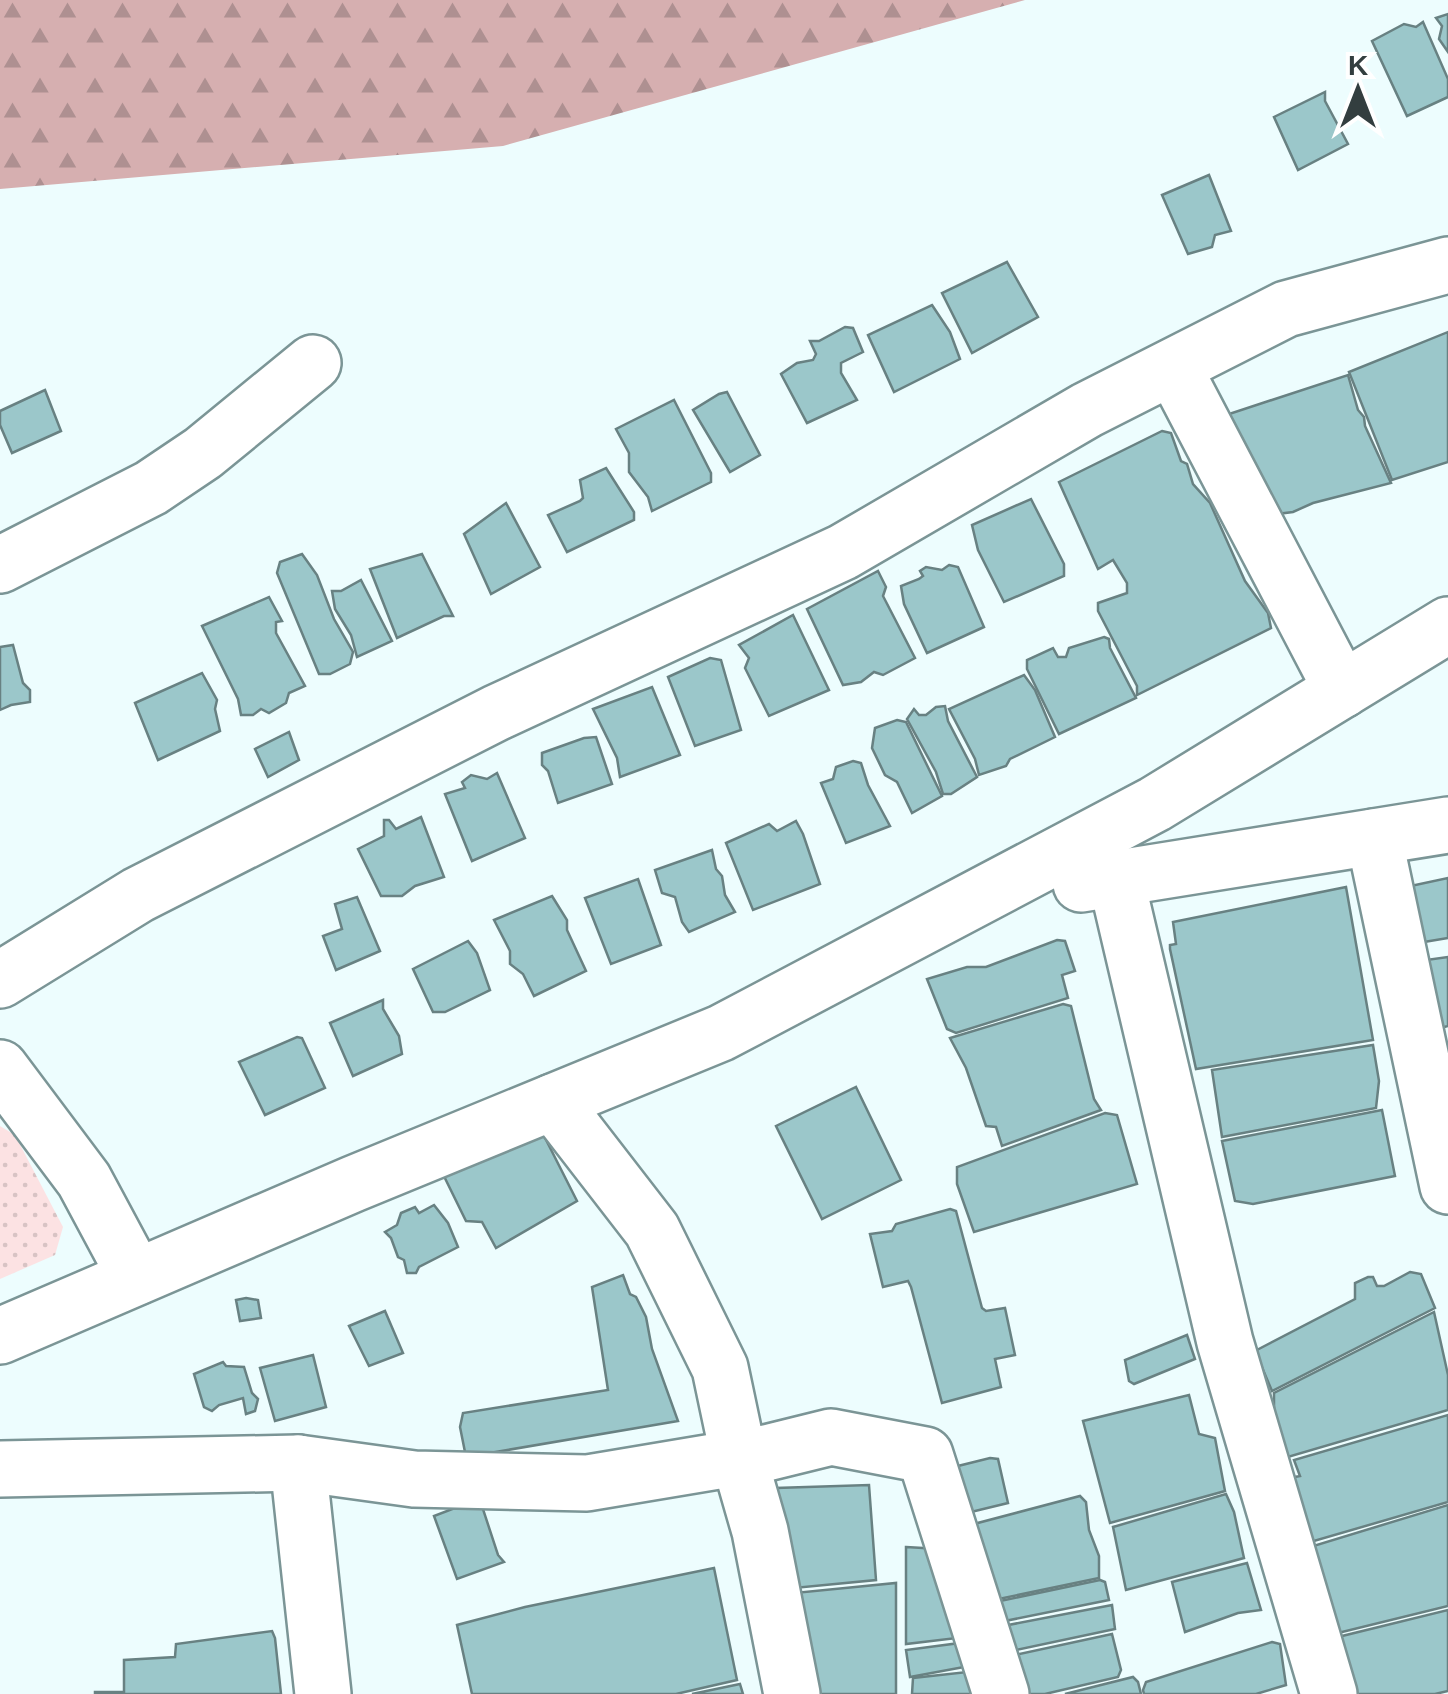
<svg xmlns="http://www.w3.org/2000/svg" width="1448" height="1694" viewBox="0 0 1448 1694" font-family="Helvetica,sans-serif">
<style>
.grass{fill:url(#grass-dots)}
.forest{fill:url(#forest-firs)}
.building{fill:#9bc7ca;stroke:#688182;stroke-width:2.5}
.lines{fill:none;stroke-linecap:round;stroke-linejoin:round}
.minor-casing{stroke:#7b9596;stroke-width:60}
.minor{stroke:#fff;stroke-width:55}
</style>
<defs>
<pattern id="grass-dots" width="8" height="8" patternUnits="userSpaceOnUse" patternTransform="scale(2.5)"><rect width="8" height="8" fill="#fce2e3"/><path d="M2 2h.1M6 6h.1" fill="none" stroke="#d8c3c4" stroke-width="1.8" stroke-linecap="round"/></pattern>
<pattern id="forest-firs" width="22" height="20" patternUnits="userSpaceOnUse" patternTransform="scale(2.5)"><rect width="22" height="20" fill="#d6afb0"/><path d="M5 1l3.5 6h-7zM16 11l3.5 6h-7z" fill="#ae9091"/></pattern>
</defs>
<rect width="100%" height="100%" fill="#edfdfe"/>
<path class="grass" d="M0 1126 15 1135 63 1227 55 1255 0 1279Z"/>
<path class="forest" d="M0 0H1025L503 146 0 189Z"/>
<g class="building">
<path d="M1448 14V52L1439 39 1442 26 1436 18Z"/>
<path d="M1423 22 1448 79V97L1407 116 1372 41 1404 24 1416 27Z"/>
<path d="M1325 92V101L1348 144 1298 170 1274 117Z"/>
<path d="M1209 175 1231 231 1215 235 1212 247 1188 254 1162 195Z"/>
<path d="M1007 262 1038 317 972 353 942 293Z"/>
<path d="M932 305 950 332 960 359 894 392 868 335Z"/>
<path d="M845 327 853 328 863 352 841 363V373L857 400 807 423 781 374 797 363 813 360 816 354 810 341H819Z"/>
<path d="M1448 332V462L1392 480 1349 372Z"/>
<path d="M1348 375 1358 410 1364 417 1365 426 1391 483 1313 503 1293 512 1269 515 1223 416Z"/>
<path d="M45 390 61 431 12 453 0 425V411Z"/>
<path d="M727 392 760 455 730 472 693 410 719 394Z"/>
<path d="M674 400 711 473V482L652 511 648 497 629 472V453L616 429Z"/>
<path d="M1162 431 1171 433 1181 461 1187 464 1193 484 1210 503 1245 581 1268 613 1271 628 1137 695V686L1098 611V603L1127 593V583L1113 560 1098 569 1059 482Z"/>
<path d="M606 468 634 512V520L567 552 548 515 580 501 583 498 580 480Z"/>
<path d="M1031 499 1064 564V576L1004 602 978 550 972 525Z"/>
<path d="M506 503 540 567 491 594 464 534Z"/>
<path d="M302 554 317 575 334 619 353 652 350 664 330 674H319L277 573 280 562Z"/>
<path d="M422 554 453 616H444L397 638 370 569Z"/>
<path d="M949 565 958 567 984 627 927 653 904 604 901 586 919 579 923 576 920 571 926 567 942 570Z"/>
<path d="M878 571 886 587 883 596 915 658 883 675 874 672 861 682 843 685 807 609Z"/>
<path d="M361 580 392 641 357 657 351 635 335 609 332 591H341Z"/>
<path d="M269 597 282 621 276 622V633L305 686 289 693 286 703 269 713 261 709 253 715H241L238 699 202 626Z"/>
<path d="M793 615 829 690 769 716 745 668 749 658 739 645Z"/>
<path d="M1104 637 1109 639 1110 648 1136 698 1059 734 1027 669V660L1053 648 1058 657H1066L1069 648Z"/>
<path d="M13 645 23 683 30 690V702L11 705 0 710V647Z"/>
<path d="M710 658 721 660 741 730 695 746 668 677Z"/>
<path d="M202 673 217 700 215 709 220 731 158 760 135 703Z"/>
<path d="M1024 675 1035 690 1055 737 1010 759 1006 766 979 775 975 759 949 709Z"/>
<path d="M652 687 680 755 620 777 617 758 593 709Z"/>
<path d="M945 706 948 721 977 777 951 794H943L936 772 907 719 914 709 919 715H926L936 707Z"/>
<path d="M897 720 906 722 942 796 912 813 897 782 885 775 872 748 875 728Z"/>
<path d="M289 732 299 760 268 777 255 749Z"/>
<path d="M596 737 612 784 558 803 548 771 542 765V753L584 738Z"/>
<path d="M853 761 861 763 868 785 890 826 846 843 821 783 833 779 836 767Z"/>
<path d="M497 773 525 838 472 861 445 794 465 788 462 782 471 775 487 779Z"/>
<path d="M421 817 444 877 415 886 402 896H381L358 849 384 836V820H389L396 829Z"/>
<path d="M796 821 803 834 820 884 753 910 726 843 769 824 777 831Z"/>
<path d="M712 850 716 869 722 876 725 895 735 912 689 932 682 922 675 897 662 893 655 870Z"/>
<path d="M1448 878V938L1412 944 1406 887Z"/>
<path d="M638 879 661 945 611 964 585 898Z"/>
<path d="M1346 887 1373 1040 1196 1069 1170 949V945L1176 944 1173 922Z"/>
<path d="M552 896 567 920V930L586 971 534 996 523 974 510 964V951L494 920Z"/>
<path d="M357 897 380 951 336 970 323 936 342 929 335 904Z"/>
<path d="M1057 940 1065 941 1075 971 1062 975 1068 998 956 1033 947 1029 927 979 967 967H986Z"/>
<path d="M468 941 477 953 490 990 445 1012H433L413 969Z"/>
<path d="M1448 957V1026L1430 1031 1419 961Z"/>
<path d="M383 1000V1009L399 1036 402 1054 353 1076 330 1023Z"/>
<path d="M1063 1004 1071 1006 1094 1099 1101 1110 1002 1146 996 1127 986 1126 966 1068 950 1038Z"/>
<path d="M297 1037 302 1038 325 1088 265 1115 239 1062Z"/>
<path d="M1373 1045 1379 1081 1376 1108 1222 1137 1212 1070Z"/>
<path d="M856 1087 901 1180 822 1219 776 1126Z"/>
<path d="M1382 1110 1395 1176 1253 1204 1235 1201 1222 1141Z"/>
<path d="M1105 1113 1117 1115 1137 1184 974 1232 957 1184V1167Z"/>
<path d="M537 1122 577 1201 496 1248 482 1222 466 1221 437 1162Z"/>
<path d="M434 1205 448 1223 458 1247 419 1267 416 1273H407L404 1260 398 1257 391 1238 385 1232 397 1225 401 1213 415 1207 419 1213Z"/>
<path d="M950 1209 956 1211 982 1308 986 1311 1005 1308 1015 1355 995 1359 1001 1387 942 1403 911 1287 908 1281 883 1287 870 1234 892 1231 896 1224Z"/>
<path d="M1410 1272 1421 1274 1435 1308 1272 1391 1255 1351 1355 1299V1283L1368 1277H1373L1377 1286H1384Z"/>
<path d="M623 1275 630 1294 636 1297 646 1317 652 1349 678 1421 466 1457 460 1427 463 1413 608 1390 592 1287Z"/>
<path d="M246 1298 258 1300 261 1318 240 1321 236 1300Z"/>
<path d="M385 1311 403 1353 369 1366 349 1326Z"/>
<path d="M1434 1312 1448 1375V1410L1281 1459 1274 1433V1393Z"/>
<path d="M1187 1335 1195 1359 1134 1384 1129 1381 1125 1360Z"/>
<path d="M313 1355 326 1407 275 1421 260 1368Z"/>
<path d="M223 1362 226 1366 244 1367 252 1393 258 1399 255 1411 246 1414 243 1398 219 1405 212 1411 204 1407 194 1374Z"/>
<path d="M1189 1395 1199 1434 1215 1438 1225 1491 1110 1523 1083 1421Z"/>
<path d="M1448 1415V1502L1307 1543 1284 1479 1300 1476 1294 1460Z"/>
<path d="M990 1458 998 1459 1008 1503 971 1512 958 1466Z"/>
<path d="M869 1485 876 1580 784 1589 776 1488Z"/>
<path d="M1226 1494 1234 1512 1244 1558 1126 1590 1113 1527Z"/>
<path d="M1080 1496 1086 1502 1089 1530 1099 1556V1578L994 1600 974 1524Z"/>
<path d="M473 1501 481 1503 498 1555 504 1562 457 1579 434 1516Z"/>
<path d="M1448 1505V1606L1338 1633 1310 1547Z"/>
<path d="M906 1547 940 1549 957 1638 906 1644Z"/>
<path d="M1247 1563 1261 1610 1238 1613 1185 1632 1172 1582Z"/>
<path d="M714 1568 737 1680 676 1694H472L457 1625 525 1607Z"/>
<path d="M1100 1580 1105 1582 1109 1600 1000 1622V1601Z"/>
<path d="M896 1583V1694H793L784 1594Z"/>
<path d="M1112 1605 1115 1629 1007 1652 1003 1626Z"/>
<path d="M1448 1610V1691L1435 1694H1351L1334 1638Z"/>
<path d="M272 1631 275 1638 281 1694H95V1692H124V1660L175 1657 176 1644Z"/>
<path d="M1112 1634 1121 1670 1118 1677 1045 1694H1018L1010 1656Z"/>
<path d="M1272 1642 1280 1644 1286 1685 1256 1694H1144L1143 1690 1146 1682Z"/>
<path d="M960 1643 964 1667 910 1677 906 1650Z"/>
<path d="M967 1672 971 1694H912L913 1678Z"/>
<path d="M1133 1677 1138 1682 1141 1694H1065Z"/>
<path d="M740 1684 743 1694H692Z"/>
</g>
<g class="lines">
<g class="minor-casing">
<g id="minor">
<path d="M1173 367 1342 690"/>
<path d="M0 565 151 488 203 453 313 363"/>
<path d="M1374 837 1448 1186"/>
<path d="M1116 879 1225 1342 1329 1694"/>
<path d="M1081 884 1448 825"/>
<path d="M0 980 138 895 496 713 843 552 1087 410 1286 309 1448 265"/>
<path d="M0 1068 84 1180 136 1277"/>
<path d="M553 1102 652 1230 720 1368 739 1458 760 1531 792 1694"/>
<path d="M0 1336 353 1184 721 1033 1155 804 1448 625"/>
<path d="M298 1463 323 1694"/>
<path d="M0 1469 298 1463 414 1479 587 1483 766 1453 831 1437 925 1455 1001 1694"/>
</g>
</g>
<use href="#minor" class="minor"/>
</g>
<g transform="translate(1358 90)" stroke="#ffffff" stroke-width="8" paint-order="stroke">
<path d="M0-8L18 38L0 25L-18 38Z" fill="#333e3f"/>
<text y="-15" font-size="28" font-weight="bold" text-anchor="middle" fill="#333e3f">K</text>
</g>
</svg>
